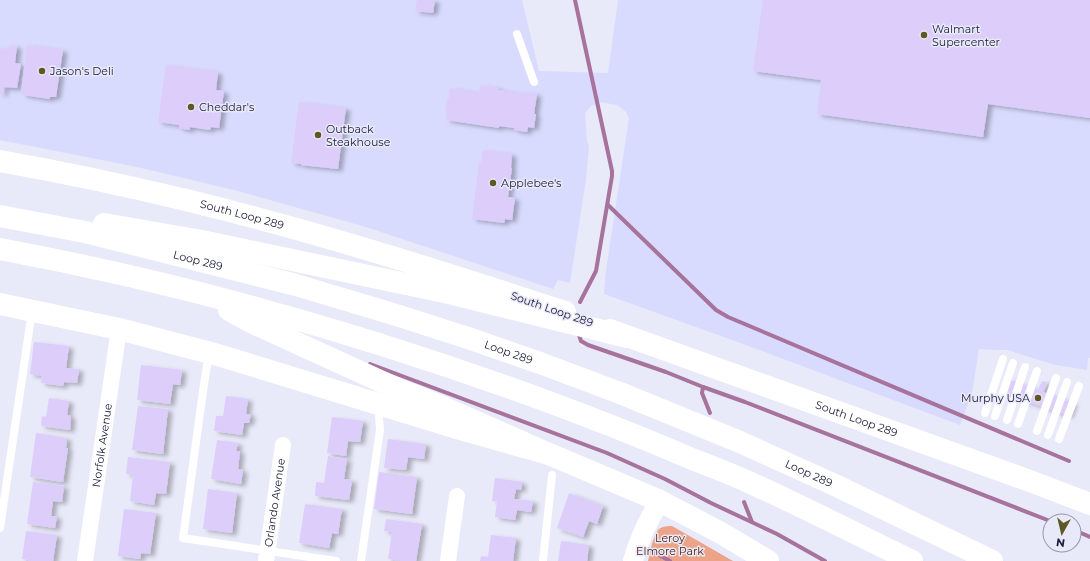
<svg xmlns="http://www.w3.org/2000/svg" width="1090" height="561" viewBox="0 0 1090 561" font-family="Montserrat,sans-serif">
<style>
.built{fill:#d8dbfe}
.green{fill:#eca387}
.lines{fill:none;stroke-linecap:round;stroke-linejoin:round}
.stream{stroke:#a7729c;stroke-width:4}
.building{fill:#ddcdfb;filter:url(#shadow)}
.service{stroke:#fff;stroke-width:8}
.minor{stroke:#fff;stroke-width:16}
.tertiary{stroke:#fff;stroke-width:20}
.secondary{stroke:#fff;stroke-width:22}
.motorway{stroke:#fff;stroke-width:22}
.poi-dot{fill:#5f5824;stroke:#e8e9f9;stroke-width:1.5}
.labels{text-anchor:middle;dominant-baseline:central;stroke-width:3;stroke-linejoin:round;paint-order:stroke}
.poi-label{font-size:11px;fill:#1c1c39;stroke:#e8e9f9;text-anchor:start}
.street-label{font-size:11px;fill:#1c1c39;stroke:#e8e9f9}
.park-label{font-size:11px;fill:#4f1c06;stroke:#e8e9f9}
</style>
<defs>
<filter id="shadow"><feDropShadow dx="4.5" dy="2.5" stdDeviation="2" flood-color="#0004"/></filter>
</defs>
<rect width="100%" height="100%" fill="#e8e9f9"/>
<path class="built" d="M0 0H522L539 71 608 73 618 0H1090V358H1088L1087 370 1062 366 1052 364 1007 350H996L979 349 972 393 960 425 746 345 604 294 606 271 629 118 626 112 617 105 600 102 591 106 585 113 587 141 589 146 586 179 570 283 558 280 553 289 366 227 238 191 137 167 0 140Z"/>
<path class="green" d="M672 526 733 561H648C650 553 653 535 659 529 663 526 668 526 672 526Z"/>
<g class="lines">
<g class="stream">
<path d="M575 0 612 171V176L596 271 580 302"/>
<path d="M608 205 716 310 728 317 1069 461"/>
<path d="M579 335 581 341 588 345 666 372 703 387 702 393 710 413"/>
<path d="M370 364 607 453 665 479 711 503 777 534 825 561"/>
<path d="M703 387 745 402 1050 521"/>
<path d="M744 502 752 522"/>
<path d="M1074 530 1090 537"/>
<path d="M642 546 670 561"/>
</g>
</g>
<g class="building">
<path d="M417 0H435L433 13 415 11Z"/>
<path d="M763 0H1090V118L988 104 983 137 817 114 821 80 753 71Z"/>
<path d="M9 45 17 46 15 63 21 64 17 88 4 87 3 94H0V48L8 49Z"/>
<path d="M27 45 63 50 56 97H50V99L23 95V93L21 92Z"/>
<path d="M166 65 218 72 216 90 224 91 219 128 211 127 210 130 190 127V130L179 128V125L158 122Z"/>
<path d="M480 85 499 88V90L525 94V92L537 94 534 114H536L534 128 528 127 527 132 514 130V128L499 126V128L446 120 447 113 445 111 447 100 449 98 450 88 479 93Z"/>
<path d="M299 102 346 108 338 169 301 165V164L291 163Z"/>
<path d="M483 150 512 154 511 168H512L508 197 515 198 512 220 505 219 504 223 472 219 479 163H481Z"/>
<path d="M34 342 69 346 66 368 79 369 77 383 64 382 63 386 41 383 42 376 30 374Z"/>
<path d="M141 365 182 370 180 385 173 384 170 404 137 400Z"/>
<path d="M1008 379 1038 390 1042 381 1047 382 1043 392 1073 403 1068 416 1003 393Z"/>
<path d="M226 396 248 399 246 414H251L249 423H244L242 435 214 431 216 416H223Z"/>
<path d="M49 398 69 401 67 415 71 416 70 430 41 426 42 416 46 417Z"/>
<path d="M138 406 168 409 163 454 132 450Z"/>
<path d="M332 417 363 421 360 442 348 441 346 456 327 453Z"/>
<path d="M36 433 67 438 66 448H68L63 482 30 477Z"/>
<path d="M388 439 426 444 424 459 408 457 406 470 384 468Z"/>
<path d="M217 440 238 443 236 451H240L238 469 243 470 241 484 211 479Z"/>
<path d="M328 456 347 459 344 479 352 480 349 500 315 496 316 482 324 483Z"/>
<path d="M128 457 170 462 166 494 156 493 154 505 130 501 133 475 126 474Z"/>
<path d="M379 472 417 477 412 514 374 509Z"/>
<path d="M495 478 522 482 521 490 516 489 514 499 533 501 531 512 517 510 515 520 495 517 497 501H492Z"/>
<path d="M33 482 64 486 62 502 53 501 51 516H57L55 528 27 524Z"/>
<path d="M208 489 237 493 232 533 203 529Z"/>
<path d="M569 493 603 506 597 524 589 521 583 537 557 528Z"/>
<path d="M305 504 342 509 338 534 332 533 329 548 299 543Z"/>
<path d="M124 509 156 513 150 554 141 553 140 559 118 556Z"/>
<path d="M386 519 422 524 416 561H401L388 559 392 532 384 531Z"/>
<path d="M26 531 57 535 53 561H28V560L22 559Z"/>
<path d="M491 535 516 538 513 561H480L481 556 488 557Z"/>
<path d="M561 541 589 545 587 561H558Z"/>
</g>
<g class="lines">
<g class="service">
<path d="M517 34 534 82"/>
<path d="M209 353 204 384 183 538 336 561"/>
<path d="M985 413 1003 359"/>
<path d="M995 416 1013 363"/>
<path d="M1007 420 1025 367"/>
<path d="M1018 424 1037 371"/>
<path d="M1037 431 1056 378"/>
<path d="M1048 435 1067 382"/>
<path d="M1059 439 1079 386"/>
<path d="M0 528 32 311"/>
<path d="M361 561 380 430 379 417 382 406"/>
<path d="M543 561 552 475"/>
</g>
<g class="minor">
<path id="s1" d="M85 561 119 329"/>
<path id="s2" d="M266 561 283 445"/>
<path d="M448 561 457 496"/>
</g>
<path class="tertiary" d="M633 561C639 539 648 520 660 501"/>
<g class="secondary">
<path id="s3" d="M0 161C62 172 124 185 186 200 314 231 440 271 565 312"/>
<path d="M0 304 119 329 218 355 460 429 549 454 660 501 721 533 768 561"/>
<path id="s4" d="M610 330 1030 481 1090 504"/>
</g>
<g class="motorway">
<path id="s5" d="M0 216 85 232 296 285 393 314 468 338 540 363 620 393 740 442 837 486 992 561"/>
<path d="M104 224 202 241 449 293 627 337"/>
<path d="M0 249C183 283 363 334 538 398 590 417 641 437 692 459 713 467 734 475 755 485 808 509 860 536 912 561"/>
<path d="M229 310 251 322 391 386 445 408 549 454"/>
</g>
</g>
<g class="poi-dot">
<circle cx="924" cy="35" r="4"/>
<circle cx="42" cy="71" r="4"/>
<circle cx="191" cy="107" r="4"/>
<circle cx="318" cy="135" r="4"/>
<circle cx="493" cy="183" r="4"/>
<circle cx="1038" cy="398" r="4"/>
</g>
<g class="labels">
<g class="poi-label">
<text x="932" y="29">Walmart<tspan x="932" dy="13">Supercenter</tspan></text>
<text x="50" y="71">Jason's Deli</text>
<text x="199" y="107">Cheddar's</text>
<text x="326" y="129">Outback<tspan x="326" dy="13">Steakhouse</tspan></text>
<text x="501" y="183">Applebee's</text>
<text x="1030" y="398" text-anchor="end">Murphy USA</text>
</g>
<g class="street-label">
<text stroke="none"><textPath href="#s3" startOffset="248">South Loop 289</textPath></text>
<text stroke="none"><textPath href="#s5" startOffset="203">Loop 289</textPath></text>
<text transform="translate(552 309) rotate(19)">South Loop 289</text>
<text stroke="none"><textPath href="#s5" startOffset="527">Loop 289</textPath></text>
<text stroke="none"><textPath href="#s4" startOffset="262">South Loop 289</textPath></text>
<text stroke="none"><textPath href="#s1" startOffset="117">Norfolk Avenue</textPath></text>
<text stroke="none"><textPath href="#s5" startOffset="851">Loop 289</textPath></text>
<text stroke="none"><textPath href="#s2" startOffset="59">Orlando Avenue</textPath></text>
</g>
<g class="park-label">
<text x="670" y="538">Leroy<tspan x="670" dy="13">Elmore Park</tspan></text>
</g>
</g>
<g transform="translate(1062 533) rotate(188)"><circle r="19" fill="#e8e9f9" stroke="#9697ac"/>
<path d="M0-3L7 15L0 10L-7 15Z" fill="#5f5824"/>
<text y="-6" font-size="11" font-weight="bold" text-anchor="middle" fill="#1c1c39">N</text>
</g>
</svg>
